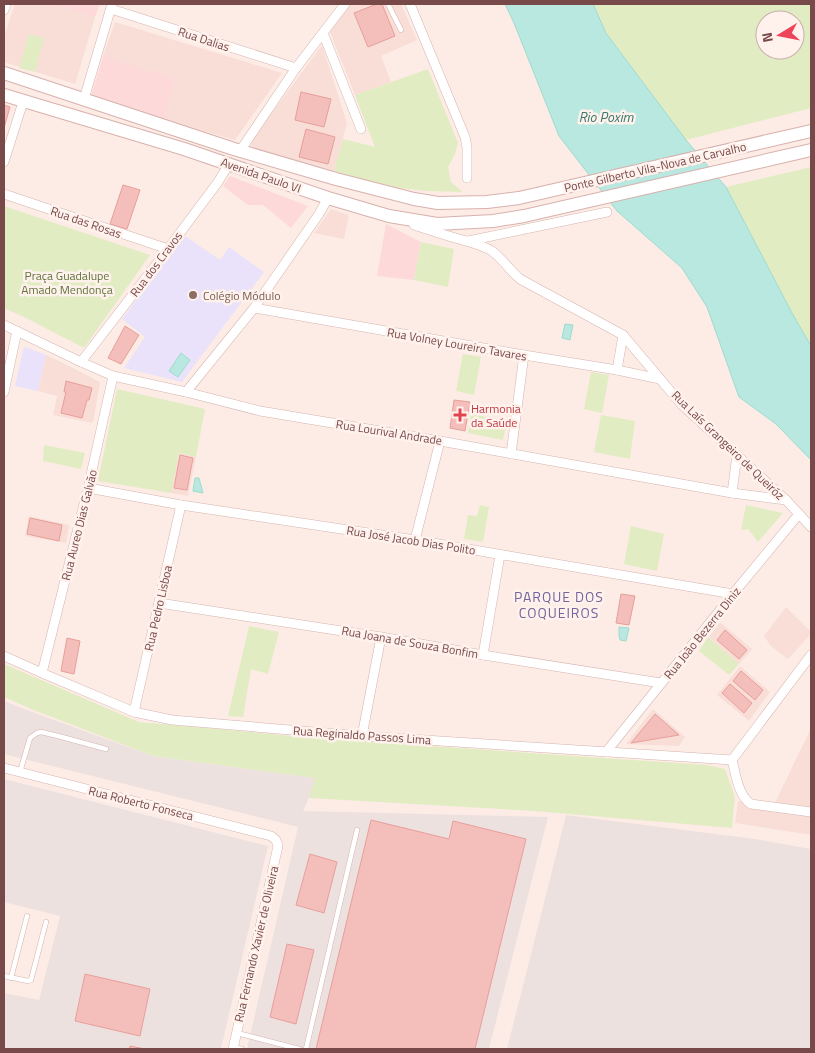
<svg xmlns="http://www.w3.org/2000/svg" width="815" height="1053" viewBox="0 0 815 1053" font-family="'Titillium Web',sans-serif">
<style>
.residential{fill:#f8ded6}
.commercial{fill:#fed9da}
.industrial{fill:#ede1e0}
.education{fill:#e9e2fa}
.green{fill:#e2ecc3;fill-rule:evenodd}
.water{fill:#b8e8df;stroke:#9edbcf}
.building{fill:#f4bfbb;stroke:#e89e9b}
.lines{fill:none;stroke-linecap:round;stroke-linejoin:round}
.service-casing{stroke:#d5b4b0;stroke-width:5.5}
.minor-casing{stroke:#d5b4b0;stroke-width:10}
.secondary-casing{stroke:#d8b1ad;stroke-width:14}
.service{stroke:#fff;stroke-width:4.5}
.minor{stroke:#fff;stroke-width:9}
.secondary{stroke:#fff;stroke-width:12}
.education-dot{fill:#8d6e63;stroke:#fff2ed;stroke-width:2}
.health-dot{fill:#e0444e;stroke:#fff2ed;stroke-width:2}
.labels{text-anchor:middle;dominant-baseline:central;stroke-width:5;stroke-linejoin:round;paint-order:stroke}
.street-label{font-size:12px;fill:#784949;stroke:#fff2ed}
.park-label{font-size:12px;fill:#5f733b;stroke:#fff2ed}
.education-label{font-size:12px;fill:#785e54;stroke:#fff2ed;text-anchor:start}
.health-label{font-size:12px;fill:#be3a42;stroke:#fff2ed;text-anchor:start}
.water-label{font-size:14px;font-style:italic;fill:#38776c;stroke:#fff2ed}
.neighbourhood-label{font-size:14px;letter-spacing:1px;fill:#76649c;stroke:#fff2ed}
</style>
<rect width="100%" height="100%" fill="#fdece5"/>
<g class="residential">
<path d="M15 4H57V5L95 17 75 84 4 62V36Z"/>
<path d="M351 4H401L417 40 381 56 391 82 355 95 330 32Z"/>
<path d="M115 22 282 73 235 140 163 120 103 56Z"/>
<path d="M322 45 347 123 334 171 251 147 252 140Z"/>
<path d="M331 209 349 215 344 239 314 233Z"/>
<path d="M46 355 65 364 100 382 93 423 53 415 57 396 38 391Z"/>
<path d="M179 453 196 457 188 496 171 493Z"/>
<path d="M29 516 69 525 66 543 25 536Z"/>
<path d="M786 607 811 632V634L788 659 771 646 764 636Z"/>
<path d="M720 622 752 649 739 664 709 637Z"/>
<path d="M740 666 770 692 749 721 717 695Z"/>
<path d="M653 709 685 737 679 746 626 744Z"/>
<path d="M811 728V835L735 823 738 801 773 807Z"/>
</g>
<g class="commercial">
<path d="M57 4H100L95 17 56 5Z"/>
<path d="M103 56 175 79 163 120 91 96Z"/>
<path d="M230 176 308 206 291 228 263 205H248L223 186Z"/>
<path d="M386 224 421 242 414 280 377 276Z"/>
</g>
<g class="industrial">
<path d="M4 701 24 709 153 756 316 778 309 798 303 811 548 817 489 1049H247L298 827 4 754Z"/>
<path d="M4 779 268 846 221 1049H4V993L39 1000 60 916 4 902Z"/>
<path d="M566 815 755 839 811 849V1049H507Z"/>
</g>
<g class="education">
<path d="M185 236 220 260 229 247 264 272 182 382 124 368 145 337 122 319Z"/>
<path d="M25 347 46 355 38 391 15 386 23 350Z"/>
</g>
<g class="green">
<path d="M593 4H811V108L686 140 606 32ZM765 20H795V50H765Z"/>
<path d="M29 34 44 38 35 72 19 68Z"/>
<path d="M428 69 458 143 455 154 448 167 451 182 463 192 427 191 390 187 334 171 343 139 375 147 355 95Z"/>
<path d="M811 167V346L792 313 726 187Z"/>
<path d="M4 206 150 255 84 348 24 317 4 308Z"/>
<path d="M421 242 454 249 448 287 414 280Z"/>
<path d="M463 354 481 357 474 395 456 391Z"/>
<path d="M591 372 609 375 602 413 584 409Z"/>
<path d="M117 389 205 409 196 457 179 453 171 493 98 481Z"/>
<path d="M471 414 507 421 503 440 468 433Z"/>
<path d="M601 415 635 421 630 459 594 452Z"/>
<path d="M44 445 85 453 81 469 43 461Z"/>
<path d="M480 505 489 507 483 542 464 539 468 515 477 516Z"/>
<path d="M746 505 783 513 758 542 748 529 741 530Z"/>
<path d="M631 526 664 534 657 571 624 564Z"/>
<path d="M249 626 279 632 268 674 251 669 243 717 228 716Z"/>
<path d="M708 637 739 664 729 675 699 651Z"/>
<path d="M4 664 139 722 327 739 707 765 725 769 735 797 732 828 534 811 309 798 315 778 153 756 31 709 4 697Z"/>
</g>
<g class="water">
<path d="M505 4H593L606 33 686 140 726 187 792 313 811 346V460L776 424 739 397 707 307 682 268 617 211 559 136 514 23Z"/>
<path d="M565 324 573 325 570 340 562 338Z"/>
<path d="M181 353 190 360 178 377 169 371Z"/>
<path d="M195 478H199L203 493 193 491Z"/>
<path d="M619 627 629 628 626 641 620 640 619 635Z"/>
</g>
<g class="building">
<path d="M377 4H382L395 36 368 47 354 13Z"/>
<path d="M301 92 331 99 324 127 295 120Z"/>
<path d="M4 105 10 107 4 128Z"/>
<path d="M306 129 335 137 328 164 299 157Z"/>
<path d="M123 185 140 190 127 229 110 224Z"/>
<path d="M125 326 139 335 121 364 108 358Z"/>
<path d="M66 381 92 388 89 400H87L82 418 61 413 66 392H64Z"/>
<path d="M454 400 470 402 465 431 450 428Z"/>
<path d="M180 455 193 458 187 490 174 488Z"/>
<path d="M30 518 62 525 59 541 27 534Z"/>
<path d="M621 594 635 596 629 625 616 623Z"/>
<path d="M725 630 747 650 739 659 717 640Z"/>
<path d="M67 638 80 641 74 674 61 671Z"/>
<path d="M741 671 763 690 755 700 733 681Z"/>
<path d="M730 684 752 703 744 713 722 693Z"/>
<path d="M655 714 679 735 631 743Z"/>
<path d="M371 820 449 839 453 821 526 839 475 1049H316Z"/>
<path d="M310 854 337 862 324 913 296 905Z"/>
<path d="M287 944 314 950 296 1024 270 1017Z"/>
<path d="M85 974 150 989 140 1036 75 1021Z"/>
<path d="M130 1046 145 1049H129Z"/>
</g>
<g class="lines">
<g class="service-casing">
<g id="service">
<path d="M388 4 401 30"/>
<path d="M20 772 30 738 37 733 41 732 58 736 106 749"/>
<path d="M4 976 28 981 31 980 46 922"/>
<path d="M11 978 27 916"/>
<path d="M237 1033 299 1049"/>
<path d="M234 1047 242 1049"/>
<path d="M306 1049 357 830"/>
</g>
</g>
<g class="minor-casing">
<g id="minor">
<path d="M410 4 465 137 467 147V178"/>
<path d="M111 9 296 68"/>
<path d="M4 10 6 4"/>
<path d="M323 33 361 129"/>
<path d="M84 99 112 4"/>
<path d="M240 151 296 68 345 4"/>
<path d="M4 162 23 102"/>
<path d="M4 194 168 249"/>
<path d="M414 225C429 230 444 235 459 239 470 242 482 245 492 251 503 259 510 271 520 279L623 335 682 405 786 500 811 527"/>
<path d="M468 241 607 212"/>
<path d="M254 308 524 355 617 370 660 379"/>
<path d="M4 325 81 362 113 376 186 392 260 411 440 441 732 493 786 500"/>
<path d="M81 362 168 249 218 182 229 164"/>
<path d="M617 370 623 335"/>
<path d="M4 392 17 331"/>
<path d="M186 392 254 308 319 214 328 198"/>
<path d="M511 454 524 355"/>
<path d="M88 488 181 505 415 540 733 594"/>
<path d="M732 493 737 455"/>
<path d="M415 540 440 441"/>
<path d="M159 603 381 637 483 655 661 683"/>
<path d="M483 655 500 555"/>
<path d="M4 656 42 673 134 712 172 720 362 736 732 760"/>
<path d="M42 673 88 488 113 376"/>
<path d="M134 712 181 505"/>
<path d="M362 736 381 637"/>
<path d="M606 752 733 594 799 514"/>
<path d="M732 760 811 655"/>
<path d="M732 760C736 775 738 795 751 804L811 812"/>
<path d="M4 768 271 836 276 840 278 846 233 1049"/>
</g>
</g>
<g class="secondary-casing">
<g id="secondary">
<path d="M4 73 234 149 336 179 414 199 438 203 487 202 519 198 811 131"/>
<path d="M4 95 184 149 328 198 389 216 437 224 493 221 524 216 811 150"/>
</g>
</g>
<use href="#service" class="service"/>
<use href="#minor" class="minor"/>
<use href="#secondary" class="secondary"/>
</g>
<circle class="education-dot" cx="193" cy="295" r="5"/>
<path class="health-dot" d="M457.5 407.5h5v5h5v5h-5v5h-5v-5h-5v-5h5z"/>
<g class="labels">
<g class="street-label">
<text transform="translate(204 39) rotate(18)">Rua Dalias</text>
<text transform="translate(655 167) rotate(-13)">Ponte Gilberto Vila-Nova de Carvalho</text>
<text transform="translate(261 175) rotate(19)">Avenida Paulo VI</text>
<text transform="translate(86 222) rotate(19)">Rua das Rosas</text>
<text transform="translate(156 264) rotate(-53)">Rua dos Cravos</text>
<text transform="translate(457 344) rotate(10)">Rua Volney Loureiro Tavares</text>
<text transform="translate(389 432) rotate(9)">Rua Lourival Andrade</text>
<text transform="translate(728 445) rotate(44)">Rua Laís Grangeiro de Queiróz</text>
<text transform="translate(79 525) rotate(-76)">Rua Aureo Dias Galvão</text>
<text transform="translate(411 540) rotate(9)">Rua José Jacob Dias Polito</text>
<text transform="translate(158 608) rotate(-77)">Rua Pedro Lisboa</text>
<text transform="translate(702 633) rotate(-51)">Rua João Bezerra Diniz</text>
<text transform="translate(410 642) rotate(10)">Rua Joana de Souza Bonfim</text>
<text transform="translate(362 735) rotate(4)">Rua Reginaldo Passos Lima</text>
<text transform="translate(141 803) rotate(14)">Rua Roberto Fonseca</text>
<text transform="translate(256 944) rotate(-77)">Rua Fernando Xavier de Oliveira</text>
</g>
<g class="park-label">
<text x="67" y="275">Praça Guadalupe<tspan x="67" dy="14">Amado Mendonça</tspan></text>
</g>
<g class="education-label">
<text x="203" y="295">Colégio Módulo</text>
</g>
<g class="health-label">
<text x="471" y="408">Harmonia<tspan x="471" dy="14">da Saúde</tspan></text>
</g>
<g class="water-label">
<text x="606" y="116">Rio Poxim</text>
</g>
<g class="neighbourhood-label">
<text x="559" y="596">PARQUE DOS<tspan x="559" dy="16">COQUEIROS</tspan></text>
</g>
</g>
<rect width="815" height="1053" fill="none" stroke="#784949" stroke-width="10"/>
<g transform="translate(780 35) rotate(260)"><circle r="24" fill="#fff2ed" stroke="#c9aeab"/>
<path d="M0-4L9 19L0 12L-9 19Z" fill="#ed4459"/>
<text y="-8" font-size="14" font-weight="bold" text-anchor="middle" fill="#784949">N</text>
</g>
</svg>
